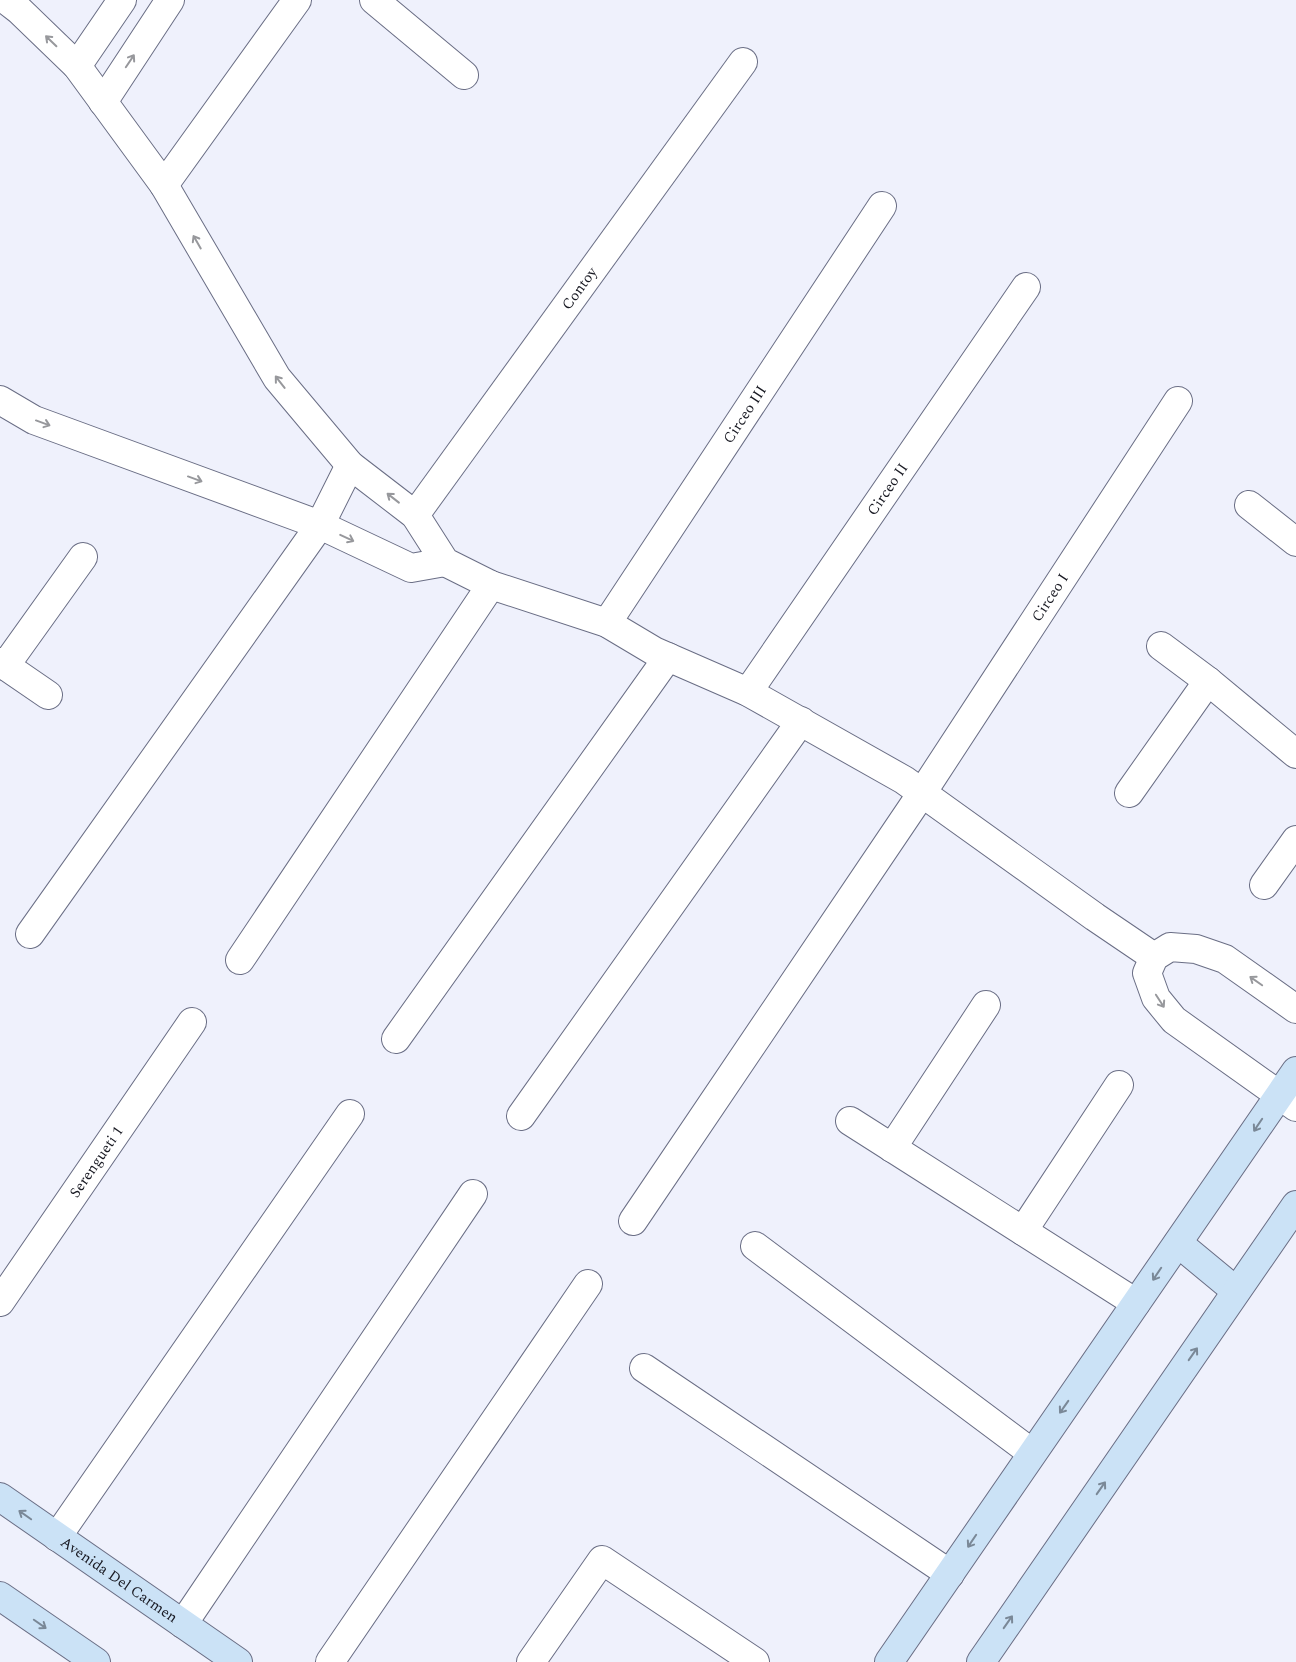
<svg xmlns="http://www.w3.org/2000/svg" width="1296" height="1662" viewBox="0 0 1296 1662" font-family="Spectral,serif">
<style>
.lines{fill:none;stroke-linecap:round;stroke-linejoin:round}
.street-casing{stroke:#6a6e85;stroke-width:30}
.secondary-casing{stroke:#6a6e85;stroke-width:30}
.street{stroke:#fff;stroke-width:28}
.secondary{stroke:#cbe2f6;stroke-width:28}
.oneway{stroke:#97989c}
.oneway2{stroke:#7a8897}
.labels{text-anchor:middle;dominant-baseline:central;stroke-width:4;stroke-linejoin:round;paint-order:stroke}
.street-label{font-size:15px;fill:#181922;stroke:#eff1fc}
</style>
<rect width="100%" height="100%" fill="#eff1fc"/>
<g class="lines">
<g class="street-casing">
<g id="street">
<path d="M6 0 19 10 77 66 164 185 277 378 350 465 415 515 445 562 491 585 607 623 654 651 748 692 904 780 1095 917 1154 957"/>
<path d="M374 0 464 75"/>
<path d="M77 66 122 0"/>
<path d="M103 102 170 0"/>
<path d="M164 185 297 0"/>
<path d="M0 400 34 420 320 525 411 568 445 562"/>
<path d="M1249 505 1296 542"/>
<path id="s1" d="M415 515 743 62"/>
<path id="s2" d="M607 623 882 206"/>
<path d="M1161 646 1208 681 1296 754"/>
<path d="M0 662 48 695"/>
<path d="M5 666 83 557"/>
<path id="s3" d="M748 692 1026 287"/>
<path d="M1129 793 1208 681"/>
<path d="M1264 885 1296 840"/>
<path d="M30 934 320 525 350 465"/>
<path d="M240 960 491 585"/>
<path d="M1296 1009 1225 959 1196 949 1170 947 1154 957 1147 973 1156 998 1174 1020 1296 1107"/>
<path d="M396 1039 668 657"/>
<path d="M521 1116 801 721"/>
<path d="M850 1121 1136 1303"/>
<path d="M892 1148 986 1005"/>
<path id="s4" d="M633 1221 922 793 1178 401"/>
<path d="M1023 1231 1119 1085"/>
<path d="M755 1246 1032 1453"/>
<path id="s5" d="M0 1302 192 1022"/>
<path d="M644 1368 950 1574"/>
<path d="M57 1537 350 1114"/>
<path d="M183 1624 473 1194"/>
<path d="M330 1662 588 1284"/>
<path d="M531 1662 602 1560 755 1662"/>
</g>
</g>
<g class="secondary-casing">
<g id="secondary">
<path d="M1178 1243 1236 1291"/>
<path id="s6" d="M0 1497 238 1662"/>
<path d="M0 1596 96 1662"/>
<path d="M889 1662 1296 1071"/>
<path d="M981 1662 1296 1205"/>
</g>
</g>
<use href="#street" class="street"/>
<use href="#secondary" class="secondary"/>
</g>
<defs><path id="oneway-shaft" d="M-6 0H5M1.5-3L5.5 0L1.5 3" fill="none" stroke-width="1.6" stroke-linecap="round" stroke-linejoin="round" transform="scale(1.25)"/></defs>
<g class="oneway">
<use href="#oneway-shaft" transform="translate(51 41) rotate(-136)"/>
<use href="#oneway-shaft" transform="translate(130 61) rotate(-56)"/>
<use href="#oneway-shaft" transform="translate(197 242) rotate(-120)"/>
<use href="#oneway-shaft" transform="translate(280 382) rotate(-128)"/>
<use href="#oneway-shaft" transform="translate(43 423) rotate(20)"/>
<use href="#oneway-shaft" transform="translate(195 479) rotate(20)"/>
<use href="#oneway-shaft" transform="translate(393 498) rotate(-142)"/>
<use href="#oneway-shaft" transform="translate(347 538) rotate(25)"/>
<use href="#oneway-shaft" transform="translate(1256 981) rotate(-145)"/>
<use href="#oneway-shaft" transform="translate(1160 1001) rotate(57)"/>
</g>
<g class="oneway2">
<use href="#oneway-shaft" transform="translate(1258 1125) rotate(124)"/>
<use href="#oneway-shaft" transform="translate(1157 1274) rotate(124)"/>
<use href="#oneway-shaft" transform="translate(1193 1354) rotate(-55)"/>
<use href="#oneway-shaft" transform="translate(1064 1407) rotate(125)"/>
<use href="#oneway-shaft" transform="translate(1101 1488) rotate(-55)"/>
<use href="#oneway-shaft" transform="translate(25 1515) rotate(-145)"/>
<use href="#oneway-shaft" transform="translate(972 1541) rotate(124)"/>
<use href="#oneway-shaft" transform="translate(1008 1622) rotate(-55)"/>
<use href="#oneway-shaft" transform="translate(40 1624) rotate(35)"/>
</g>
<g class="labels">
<g class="street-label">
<text stroke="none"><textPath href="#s1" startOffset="280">Contoy</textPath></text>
<text stroke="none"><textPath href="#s2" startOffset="250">Circeo III</textPath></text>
<text stroke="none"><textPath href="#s3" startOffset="246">Circeo II</textPath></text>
<text stroke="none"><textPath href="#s4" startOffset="750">Circeo I</textPath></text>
<text stroke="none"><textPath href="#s5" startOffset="170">Serengueti 1</textPath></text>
<text stroke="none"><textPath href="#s6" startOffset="145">Avenida Del Carmen</textPath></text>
</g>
</g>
</svg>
